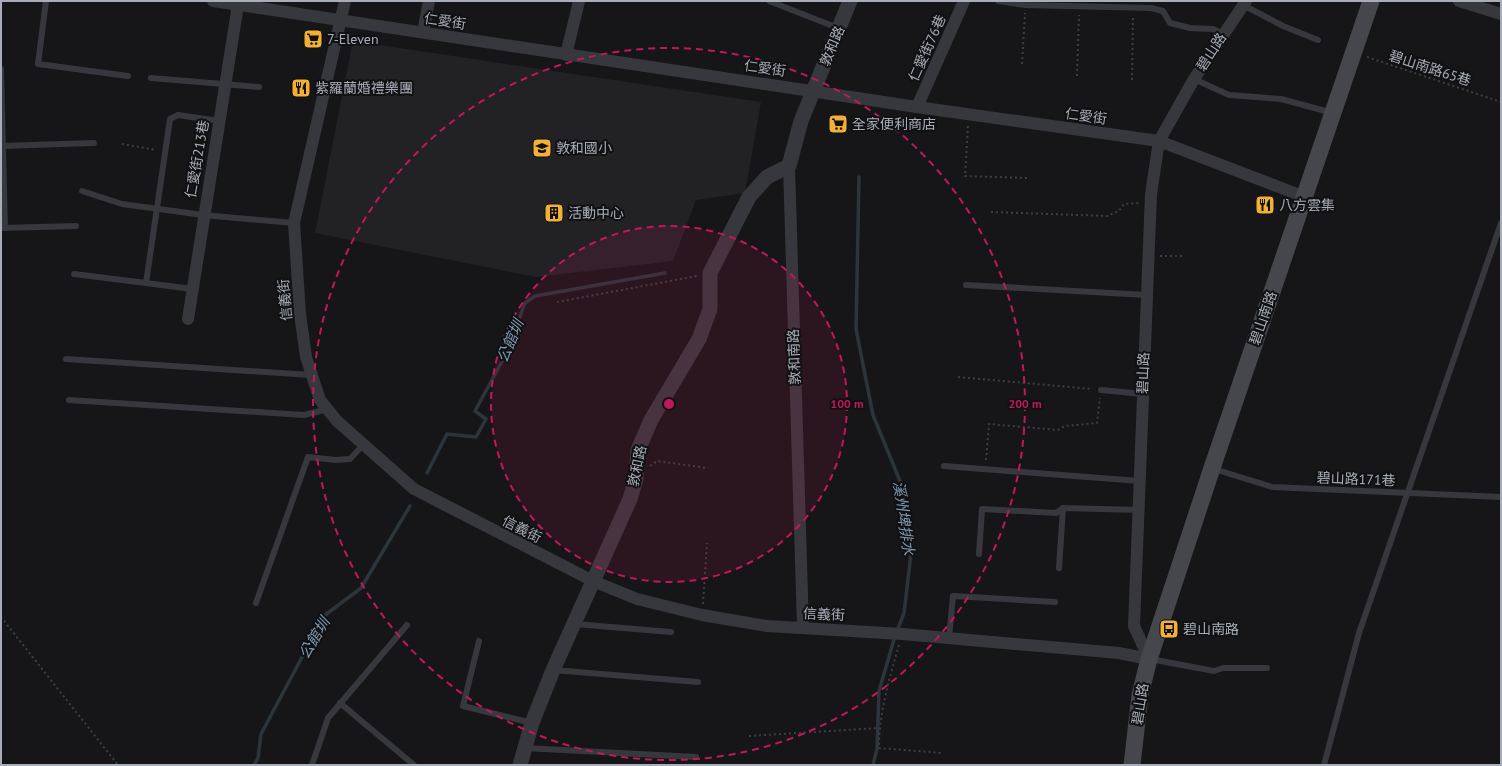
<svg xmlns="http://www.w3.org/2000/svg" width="1502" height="766" viewBox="0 0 1502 766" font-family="'PT Sans','Noto Sans TC',sans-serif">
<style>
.built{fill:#222225}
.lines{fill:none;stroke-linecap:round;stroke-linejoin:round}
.stream{stroke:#2c353c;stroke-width:3.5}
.path{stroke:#3d3f44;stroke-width:2;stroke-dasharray:2 3;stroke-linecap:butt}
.service{stroke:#37383d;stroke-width:6}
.minor{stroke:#37383d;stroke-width:12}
.tertiary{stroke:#37383d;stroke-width:15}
.secondary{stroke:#45474d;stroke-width:17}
.ring{fill:none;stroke:#c2185b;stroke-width:2;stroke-dasharray:7 5}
.labels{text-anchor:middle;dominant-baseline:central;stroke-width:4;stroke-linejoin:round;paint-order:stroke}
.street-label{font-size:14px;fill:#a8adb8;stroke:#111113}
.poi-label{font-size:14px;fill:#a8adb8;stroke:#111113;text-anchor:start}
.water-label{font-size:15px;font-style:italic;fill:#7f9bb3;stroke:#111113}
.centre{fill:#c2185b;stroke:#111113;stroke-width:2}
.ring-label{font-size:12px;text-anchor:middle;font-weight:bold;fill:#c2185b;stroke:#111113;stroke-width:4;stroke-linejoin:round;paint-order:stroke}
</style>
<rect width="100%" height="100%" fill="#161618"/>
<path class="built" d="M353 41 761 102 745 193 696 200 673 261 536 277 315 233Z"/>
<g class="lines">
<g class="stream">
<path d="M859 177 856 329 873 415 902 486 911 554 904 613 897 631"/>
<path d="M427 473 447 434 476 437 486 419 475 411 506 354 525 303 535 296 665 273"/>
<path d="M254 765 258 758 261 734 324 616 361 588 410 506"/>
<path d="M873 765 877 749 879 691 895 636"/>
</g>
<g class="path">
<path d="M1367 57 1501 102"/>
<path d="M1022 64 1025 13"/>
<path d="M1077 76 1079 15"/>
<path d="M1132 80 1133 15"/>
<path d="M968 126 965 176 1028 178"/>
<path d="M122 144 156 150"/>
<path d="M991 212 1107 216 1119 211 1124 204 1139 203"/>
<path d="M1160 256H1183"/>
<path d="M557 302 697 276"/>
<path d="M958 377 1092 389"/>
<path d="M986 460 989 424 1058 430 1065 426 1097 423 1100 398"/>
<path d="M650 466 657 461 707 468"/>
<path d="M703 604 707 543"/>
<path d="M1 617 118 765"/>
<path d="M899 645C889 680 879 712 879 748L942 753"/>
<path d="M749 736 879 728"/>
</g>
<g class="service">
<path d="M46 1 38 64 128 76"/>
<path d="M769 1 838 28"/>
<path d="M998 1 1025 5 1151 8 1163 11 1170 23 1190 28 1213 29 1223 34"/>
<path d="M1243 5 1283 26 1318 40"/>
<path d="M1 69 5 228"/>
<path d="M151 78 259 87"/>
<path d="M1194 79 1229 95 1281 99 1333 113"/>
<path d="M1 146 94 143"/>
<path d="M82 191 122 204 203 215 294 223"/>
<path d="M1 228 76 226"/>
<path d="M74 274 146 283 170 119 178 115 219 121"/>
<path d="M146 283 192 289"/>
<path d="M966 285 1147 295"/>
<path d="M66 359 311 375"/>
<path d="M1101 390 1143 394"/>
<path d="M69 400 304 415 328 409"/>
<path d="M944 466 1140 481"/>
<path d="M1214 469 1272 487 1501 497"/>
<path d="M979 554 982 509 1056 513 1063 508 1139 510"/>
<path d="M1059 568 1063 508"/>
<path d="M256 603 308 457 336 460 350 459 363 445"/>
<path d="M575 624 671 632"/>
<path d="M949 638 953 596 1055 602"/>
<path d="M479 641 463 706 532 723"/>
<path d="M1150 659 1214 671 1223 668H1267"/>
<path d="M553 670 698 682"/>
<path d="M340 703 414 765"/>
<path d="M525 748 696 757"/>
<path d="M312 765 328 718 407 625"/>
<path d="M1324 765 1359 633 1501 223"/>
</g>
<g class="minor">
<path d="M213 1 917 107 1159 141 1305 197"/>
<path d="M345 1 294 223 300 314 306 357 320 400 337 421 414 489 593 581 637 599 702 615 767 626 902 634 1119 653 1149 659"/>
<path d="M1459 1 1501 14"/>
<path d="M423 32 429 1"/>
<path d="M566 55 579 1"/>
<path d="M917 107 964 1"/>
<path d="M789 166 803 628"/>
<path d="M188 319 238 5"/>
<path d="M1149 659 1134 626 1151 194 1159 141 1194 79 1246 1"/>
</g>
<path class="tertiary" d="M520 765 532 723 553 670 630 499 636 479 638 450 651 420 699 339 710 309V273L749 197 767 177 789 166 801 121 850 1"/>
<path class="secondary" d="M1132 765 1140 695 1149 659 1212 468 1371 1"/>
</g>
<circle cx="669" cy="404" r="178" fill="#c2185b" fill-opacity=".12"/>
<g class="ring">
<circle cx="669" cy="404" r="178"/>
<circle cx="669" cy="404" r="356"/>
</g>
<defs>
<g id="supermarket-square" transform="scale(1)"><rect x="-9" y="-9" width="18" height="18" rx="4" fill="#f2b134" stroke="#111113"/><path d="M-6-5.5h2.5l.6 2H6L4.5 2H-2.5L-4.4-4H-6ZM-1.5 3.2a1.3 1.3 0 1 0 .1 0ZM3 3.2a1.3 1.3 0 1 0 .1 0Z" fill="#111"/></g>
<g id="restaurant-square" transform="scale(1)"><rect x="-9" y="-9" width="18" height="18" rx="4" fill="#f2b134" stroke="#111113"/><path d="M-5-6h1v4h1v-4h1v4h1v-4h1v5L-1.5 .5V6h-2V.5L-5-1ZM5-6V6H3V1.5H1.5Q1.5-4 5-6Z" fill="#111"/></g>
<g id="school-square" transform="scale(1)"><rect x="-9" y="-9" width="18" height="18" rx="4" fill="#f2b134" stroke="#111113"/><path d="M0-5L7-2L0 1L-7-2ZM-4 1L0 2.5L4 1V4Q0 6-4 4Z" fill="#111"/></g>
<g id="building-square" transform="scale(1)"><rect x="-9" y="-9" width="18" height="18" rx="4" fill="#f2b134" stroke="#111113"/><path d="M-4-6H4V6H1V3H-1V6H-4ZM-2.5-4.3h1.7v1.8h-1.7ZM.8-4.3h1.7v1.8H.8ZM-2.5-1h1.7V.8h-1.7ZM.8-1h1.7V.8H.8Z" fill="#111"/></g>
<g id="bus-square" transform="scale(1)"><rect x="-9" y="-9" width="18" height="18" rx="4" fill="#f2b134" stroke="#111113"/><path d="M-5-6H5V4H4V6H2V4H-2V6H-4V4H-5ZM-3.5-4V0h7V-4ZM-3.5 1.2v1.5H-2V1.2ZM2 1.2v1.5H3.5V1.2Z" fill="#111"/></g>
</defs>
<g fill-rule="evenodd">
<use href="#supermarket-square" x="313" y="39"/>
<use href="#restaurant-square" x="301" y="88"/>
<use href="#supermarket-square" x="838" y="124"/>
<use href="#school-square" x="542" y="148"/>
<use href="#restaurant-square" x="1265" y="205"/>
<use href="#building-square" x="554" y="213"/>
<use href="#bus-square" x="1169" y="629"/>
</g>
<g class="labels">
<g class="street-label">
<text transform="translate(445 21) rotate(9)">仁愛街</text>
<text transform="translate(832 46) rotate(-67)">敦和路</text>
<text transform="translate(927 48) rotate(-66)">仁愛街76巷</text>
<text transform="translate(1211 52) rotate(-57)">碧山路</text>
<text transform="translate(765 68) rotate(8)">仁愛街</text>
<text transform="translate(1430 68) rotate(18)">碧山南路65巷</text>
<text transform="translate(1086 116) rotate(8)">仁愛街</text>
<text transform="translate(197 159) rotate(-80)">仁愛街213巷</text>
<text transform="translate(285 300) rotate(-95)">信義街</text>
<text transform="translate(1263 318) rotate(-71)">碧山南路</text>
<text transform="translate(794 357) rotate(-92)">敦和南路</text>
<text transform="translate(1143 373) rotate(-88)">碧山路</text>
<text transform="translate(637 466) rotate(-78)">敦和路</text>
<text transform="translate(1356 479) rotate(2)">碧山路171巷</text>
<text transform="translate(522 529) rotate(27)">信義街</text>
<text transform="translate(824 614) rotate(3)">信義街</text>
<text transform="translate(1140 704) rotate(-81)">碧山路</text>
</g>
<g class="poi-label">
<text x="327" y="39">7-Eleven</text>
<text x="315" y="88">紫羅蘭婚禮樂團</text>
<text x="852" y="124">全家便利商店</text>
<text x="556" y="148">敦和國小</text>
<text x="1279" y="205">八方雲集</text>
<text x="568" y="213">活動中心</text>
<text x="1183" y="629">碧山南路</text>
</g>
<g class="water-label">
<text transform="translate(510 341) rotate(-67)">公館圳</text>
<text transform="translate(904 518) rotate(82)">溪州埤排水</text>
<text transform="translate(314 638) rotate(-59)">公館圳</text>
</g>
</g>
<circle cx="669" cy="404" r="6" class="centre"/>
<g class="ring-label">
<text x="847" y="408">100 m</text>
<text x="1025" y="408">200 m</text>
</g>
<rect width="1502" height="766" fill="none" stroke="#a8adb8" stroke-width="4"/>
</svg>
